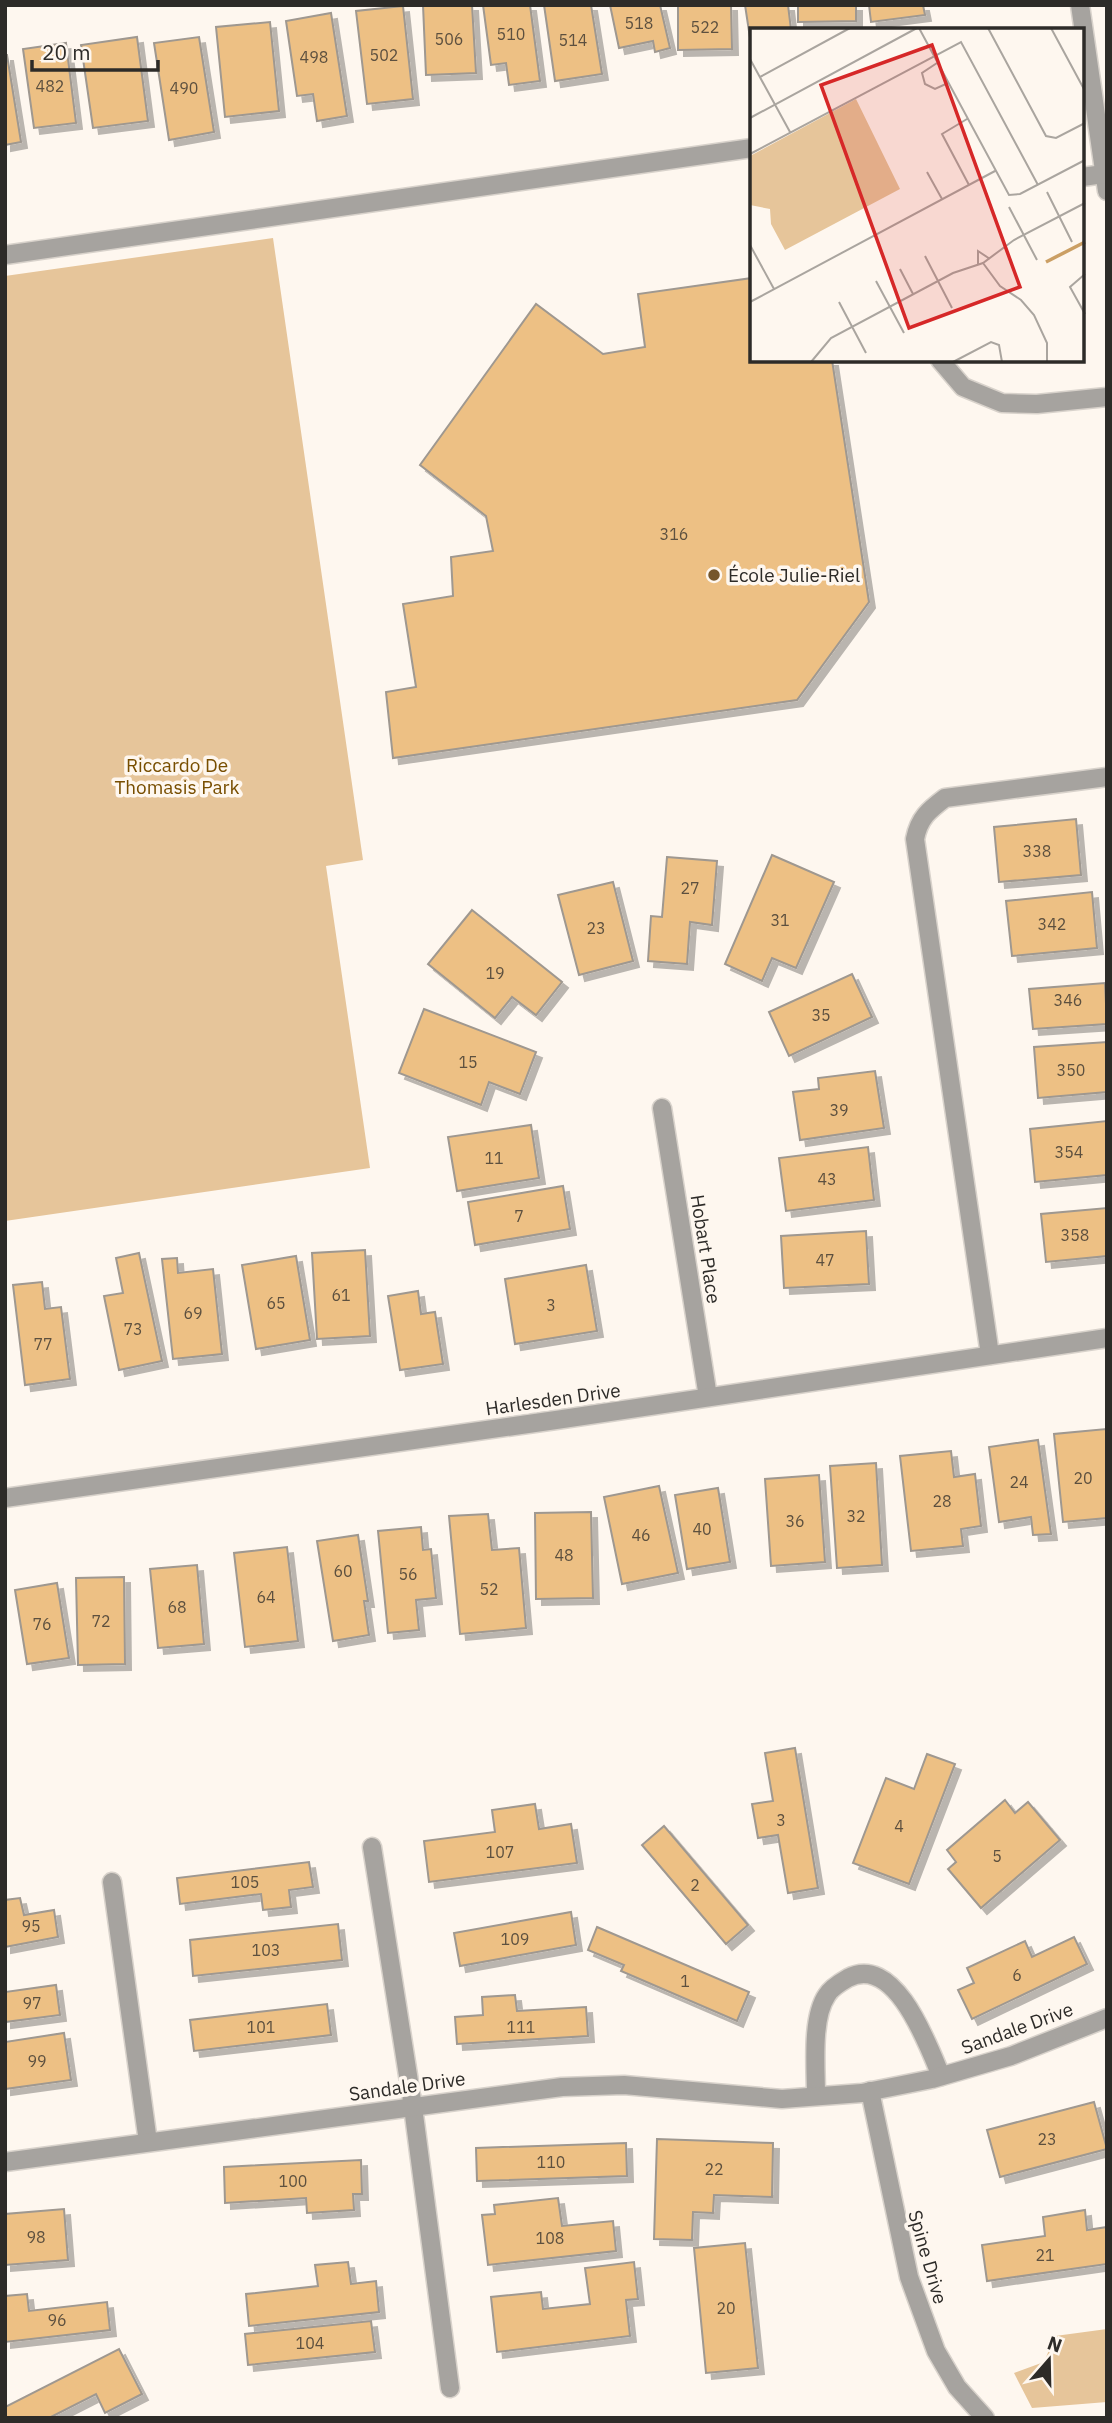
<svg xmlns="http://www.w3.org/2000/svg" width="1112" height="2423" viewBox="0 0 1112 2423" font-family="'IBM Plex Sans',sans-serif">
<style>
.green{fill:#e6c59a}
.building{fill:#edc084;stroke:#9f9890;stroke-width:2;filter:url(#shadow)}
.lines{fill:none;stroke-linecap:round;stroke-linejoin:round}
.minor-casing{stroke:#d8d2cb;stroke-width:21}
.minor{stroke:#a6a39f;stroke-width:18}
.poi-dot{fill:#75562b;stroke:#fef7ef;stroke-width:2.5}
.labels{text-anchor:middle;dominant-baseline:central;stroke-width:7;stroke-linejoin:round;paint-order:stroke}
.number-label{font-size:16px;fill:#5d503f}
.poi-label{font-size:19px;fill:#2d2b28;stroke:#fef7ef;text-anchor:start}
.park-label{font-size:19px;fill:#784e00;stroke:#fef7ef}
.street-label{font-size:19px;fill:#2d2b28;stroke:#fef7ef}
.inset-river{fill:none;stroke:#cb9f64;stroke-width:3.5}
.inset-road{fill:none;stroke:#aaa59f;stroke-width:2}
.view{fill:#d62828;fill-opacity:0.15;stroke:#d62828;stroke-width:3.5}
.inset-edge{fill:none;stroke:#2d2b28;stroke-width:3.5}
</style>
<defs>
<filter id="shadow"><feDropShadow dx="6" dy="6" stdDeviation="0" flood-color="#0004"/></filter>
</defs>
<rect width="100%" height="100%" fill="#fef7ef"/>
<g class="green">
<path d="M273 238 363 860 326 866 370 1168 5 1221V276Z"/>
<path d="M1107 2329V2402L1032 2408 1014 2373 1044 2362 1055 2336Z"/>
</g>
<g class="building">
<path d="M423 5H472L476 73 426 75Z"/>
<path d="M483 5H530L540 81 509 85 506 63 491 65Z"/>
<path d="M544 5H591L602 74 555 81Z"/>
<path d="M610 5H660L670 48 655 52 653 41 619 48Z"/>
<path d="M678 5H731L732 49 678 50Z"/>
<path d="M745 5H788L791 30H752V51Z"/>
<path d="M798 5H856V21L798 22Z"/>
<path d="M869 5H923L925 15 871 22Z"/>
<path d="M403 6 413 99 367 104 356 11Z"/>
<path d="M331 13 347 116 317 121 313 94 297 96 286 21Z"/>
<path d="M270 22 279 111 225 117 216 27Z"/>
<path d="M137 37 148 121 93 128 81 45Z"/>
<path d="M199 37 214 132 169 140 154 43Z"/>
<path d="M66 43 76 123 34 128 23 49Z"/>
<path d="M5 55H7L21 142 5 145Z"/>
<path d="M752 278V360H832L869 602 797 700 393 758 386 692 416 687 403 604 453 596 451 557 493 551 486 516 420 465 536 304 603 354 645 347 638 294Z"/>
<path d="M1076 819 1081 875 999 882 994 827Z"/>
<path d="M772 855 834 882 796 968 772 958 762 981 725 964Z"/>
<path d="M667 857 717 861 712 925 690 922 687 964 648 961 651 916 662 917Z"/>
<path d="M613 882 633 961 579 975 558 895Z"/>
<path d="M1092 892 1097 948 1012 956 1006 901Z"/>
<path d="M472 910 562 982 536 1015 512 997 495 1018 428 964Z"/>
<path d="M852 974 872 1017 789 1056 769 1012Z"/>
<path d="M1105 983 1107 1024 1033 1029 1029 989Z"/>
<path d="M424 1009 536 1052 520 1094 489 1082 481 1105 399 1073Z"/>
<path d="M1107 1042V1092L1038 1098 1034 1047Z"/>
<path d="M875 1071 884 1128 800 1140 793 1092 819 1089 818 1078Z"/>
<path d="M1107 1121V1175L1035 1182 1030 1129Z"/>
<path d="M531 1125 539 1178 457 1191 448 1137Z"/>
<path d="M868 1147 874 1200 786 1211 779 1158Z"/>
<path d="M563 1186 570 1229 475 1245 468 1202Z"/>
<path d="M1107 1208V1256L1046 1262 1041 1214Z"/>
<path d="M866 1231 869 1284 784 1288 781 1236Z"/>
<path d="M365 1250 370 1336 317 1339 312 1253Z"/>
<path d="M139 1253 162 1361 119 1370 104 1296 123 1293 116 1258Z"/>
<path d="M296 1256 310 1340 256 1349 242 1265Z"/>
<path d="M177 1258 178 1273 213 1269 222 1354 173 1359 162 1259Z"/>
<path d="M586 1265 597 1331 515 1344 505 1279Z"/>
<path d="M42 1282 45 1309 61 1307 70 1379 25 1385 13 1285Z"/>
<path d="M418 1291 421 1314 435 1312 443 1364 400 1370 388 1296Z"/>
<path d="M1106 1429 1107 1518 1063 1522 1054 1434Z"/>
<path d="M1038 1440 1051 1534 1033 1535 1031 1517 999 1522 989 1447Z"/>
<path d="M951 1451 954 1477 975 1474 981 1526 961 1529 963 1546 911 1551 900 1456Z"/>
<path d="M876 1463 882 1565 837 1568 830 1466Z"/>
<path d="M819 1475 825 1562 771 1566 765 1479Z"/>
<path d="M659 1486 678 1573 622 1584 604 1497Z"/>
<path d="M718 1488 730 1562 687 1569 675 1495Z"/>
<path d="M591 1512 593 1598 536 1599 535 1513Z"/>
<path d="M488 1514 492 1550 519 1548 526 1628 460 1634 449 1516Z"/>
<path d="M421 1527 423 1550 431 1549 436 1598 416 1600 419 1630 388 1633 378 1531Z"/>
<path d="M358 1535 368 1601H364L369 1635 333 1641 317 1541Z"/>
<path d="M287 1547 298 1641 245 1647 234 1553Z"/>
<path d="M197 1565 204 1644 158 1648 150 1569Z"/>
<path d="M124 1577 125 1664 78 1665 76 1578Z"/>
<path d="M57 1583 69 1658 27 1664 15 1590Z"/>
<path d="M795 1748 818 1888 788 1893 778 1835 758 1838 752 1804 773 1801 765 1753Z"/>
<path d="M927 1754 955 1764 909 1884 853 1863 886 1778 914 1789Z"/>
<path d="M1005 1800 1015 1813 1028 1802 1060 1840 981 1908 948 1869 956 1862 947 1850Z"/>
<path d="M535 1804 539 1829 571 1824 577 1863 429 1882 424 1841 495 1832 492 1810Z"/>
<path d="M664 1826 748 1925 726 1944 642 1845Z"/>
<path d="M309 1862 313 1887 289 1890 291 1907 263 1910 261 1894 180 1904 177 1878Z"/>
<path d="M20 1898 24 1915 54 1910 58 1937 5 1947V1900Z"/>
<path d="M571 1912 576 1945 460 1966 454 1933Z"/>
<path d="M338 1924 342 1960 193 1976 190 1940Z"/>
<path d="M597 1927 749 1992 737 2021 621 1971 624 1965 588 1950Z"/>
<path d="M1074 1937 1087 1964 972 2019 958 1990 974 1983 967 1968 1025 1941 1032 1957Z"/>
<path d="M56 1985 60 2015 5 2022V1992Z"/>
<path d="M515 1995 517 2011 586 2007 588 2036 457 2044 455 2017 483 2015 482 1997Z"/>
<path d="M327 2004 331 2035 194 2051 190 2020Z"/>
<path d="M64 2033 71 2080 5 2089V2042Z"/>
<path d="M1094 2102 1107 2149 1000 2177 987 2130Z"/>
<path d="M657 2139 773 2143 772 2197 714 2195 713 2213 693 2212 692 2240 654 2239Z"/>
<path d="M626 2143 627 2176 477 2181 476 2148Z"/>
<path d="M361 2160 362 2194H353L354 2210 307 2213 306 2198 225 2203 224 2167Z"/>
<path d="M558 2198 562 2226 613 2221 616 2251 488 2265 482 2215 495 2214 494 2205Z"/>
<path d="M64 2209 68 2260 5 2265V2214Z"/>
<path d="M1085 2210 1087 2230 1107 2227V2264L987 2281 982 2245 1045 2236 1043 2217Z"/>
<path d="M745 2243 758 2368 706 2373 694 2248Z"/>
<path d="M348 2262 351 2284 376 2281 379 2312 249 2326 246 2294 318 2286 315 2265Z"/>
<path d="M634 2262 638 2299 626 2300 630 2336 497 2352 491 2297 541 2292 543 2309 590 2304 585 2268Z"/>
<path d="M27 2294 29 2311 107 2302 110 2330 5 2342V2296Z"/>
<path d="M371 2321 375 2352 248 2365 245 2334Z"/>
<path d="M119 2349 142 2394 105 2413 96 2394 49 2418H5V2407Z"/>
</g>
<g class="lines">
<g class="minor-casing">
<g id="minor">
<path d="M1080 5 1107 191"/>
<path d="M1082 177 1104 174"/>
<path d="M5 255 752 148"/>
<path d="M940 360 963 387 1002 403 1037 404 1107 397"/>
<path d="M662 1108 708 1397"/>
<path d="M990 1355 915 839C919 818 929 810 945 798L1107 777"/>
<path d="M5 1498 556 1420 1107 1338"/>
<path d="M372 1847 413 2107 450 2388"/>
<path d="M112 1882 148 2142"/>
<path d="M870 2091 909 2277 936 2351 957 2387 985 2418"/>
<path d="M816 2096C816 2068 811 2018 827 1995 831 1988 841 1982 848 1978 895 1953 928 2045 941 2076"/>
<path d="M5 2162 562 2087 624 2085 782 2099 862 2093 932 2079 1011 2056 1107 2018"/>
</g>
</g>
<use href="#minor" class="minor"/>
</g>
<circle class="poi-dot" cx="714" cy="575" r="7"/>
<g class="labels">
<g class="number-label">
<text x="639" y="23">518</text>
<text x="705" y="27">522</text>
<text x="511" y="34">510</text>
<text x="449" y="39">506</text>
<text x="573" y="40">514</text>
<text x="384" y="55">502</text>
<text x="314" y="57">498</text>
<text x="50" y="86">482</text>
<text x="184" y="88">490</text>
<text x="674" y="534">316</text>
<text x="1037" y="851">338</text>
<text x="690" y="888">27</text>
<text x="780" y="920">31</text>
<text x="1052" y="924">342</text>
<text x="596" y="928">23</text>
<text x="495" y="973">19</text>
<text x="1068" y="1000">346</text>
<text x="821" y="1015">35</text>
<text x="468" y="1062">15</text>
<text x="1071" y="1070">350</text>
<text x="839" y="1110">39</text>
<text x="1069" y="1152">354</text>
<text x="494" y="1158">11</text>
<text x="827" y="1179">43</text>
<text x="519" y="1216">7</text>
<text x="1075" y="1235">358</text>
<text x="825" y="1260">47</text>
<text x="341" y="1295">61</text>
<text x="276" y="1303">65</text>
<text x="551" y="1305">3</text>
<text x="193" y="1313">69</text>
<text x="133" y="1329">73</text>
<text x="43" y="1344">77</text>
<text x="1083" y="1478">20</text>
<text x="1019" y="1482">24</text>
<text x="942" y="1501">28</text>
<text x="856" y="1516">32</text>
<text x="795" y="1521">36</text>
<text x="702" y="1529">40</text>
<text x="641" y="1535">46</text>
<text x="564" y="1555">48</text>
<text x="343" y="1571">60</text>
<text x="408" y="1574">56</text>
<text x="489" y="1589">52</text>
<text x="266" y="1597">64</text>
<text x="177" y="1607">68</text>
<text x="101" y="1621">72</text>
<text x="42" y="1624">76</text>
<text x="781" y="1820">3</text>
<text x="899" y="1826">4</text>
<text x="500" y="1852">107</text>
<text x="997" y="1856">5</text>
<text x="245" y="1882">105</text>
<text x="695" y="1885">2</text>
<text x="31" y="1926">95</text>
<text x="515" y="1939">109</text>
<text x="266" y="1950">103</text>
<text x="1017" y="1975">6</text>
<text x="685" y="1981">1</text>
<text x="32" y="2003">97</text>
<text x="261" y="2027">101</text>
<text x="521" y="2027">111</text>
<text x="37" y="2061">99</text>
<text x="1047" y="2139">23</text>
<text x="551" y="2162">110</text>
<text x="714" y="2169">22</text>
<text x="293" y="2181">100</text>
<text x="36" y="2237">98</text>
<text x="550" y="2238">108</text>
<text x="1045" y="2255">21</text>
<text x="726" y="2308">20</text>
<text x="57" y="2320">96</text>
<text x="310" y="2343">104</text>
</g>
<g class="poi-label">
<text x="728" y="575">École Julie-Riel</text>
</g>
<g class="park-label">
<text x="177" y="765">Riccardo De<tspan x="177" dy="22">Thomasis Park</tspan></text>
</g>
<g class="street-label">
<text transform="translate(706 1249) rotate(81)">Hobart Place</text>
<text transform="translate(553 1399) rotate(-8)">Harlesden Drive</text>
<text transform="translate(1017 2028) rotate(-20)">Sandale Drive</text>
<text transform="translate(407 2086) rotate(-8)">Sandale Drive</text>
<text transform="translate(928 2257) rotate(74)">Spine Drive</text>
</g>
</g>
<g transform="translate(750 28)">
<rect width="334" height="334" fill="#fef7ef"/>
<path d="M106 71 150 161 35 222 21 196 20 181 0 177V128Z" fill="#e6c59a"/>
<path class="inset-river" d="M296 234 335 214"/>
<path class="inset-road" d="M169 0 259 167 270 166 335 132M238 0 296 108 306 110 335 95M301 0 335 63M0 31 40 104M187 35 172 45 175 56 185 61 198 55M10 49 100 0M0 90 167 0M217 91 192 106 219 157M0 126 211 14 288 157M177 144 192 171M297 164 322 214M259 179 287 232M0 217 24 261M175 228 202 280M233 235 250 258 271 272 284 287 297 315V334M228 237V223L240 231M150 241 163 266M335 246 320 259 335 286M126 253 154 305M0 274 245 143M89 274 116 325M61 334 81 310 203 245 233 235 264 212 335 175M203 334 241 314 249 317 252 334"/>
<path class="view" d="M182 17 270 259 159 300 71 57Z"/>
<rect width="334" height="334" class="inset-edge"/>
</g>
<rect width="1112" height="2423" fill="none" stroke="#2d2b28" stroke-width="14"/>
<g transform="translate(1049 2360) rotate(20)" stroke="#fef7ef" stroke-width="5" paint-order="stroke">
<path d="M0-5L12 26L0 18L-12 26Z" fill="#2d2b28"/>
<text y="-10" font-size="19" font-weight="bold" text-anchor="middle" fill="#2d2b28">N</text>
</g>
<path d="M32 60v10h126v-10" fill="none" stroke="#2d2b28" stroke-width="3.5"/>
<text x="42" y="60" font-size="21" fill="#2d2b28" stroke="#fef7ef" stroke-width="5" paint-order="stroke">20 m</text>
</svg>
